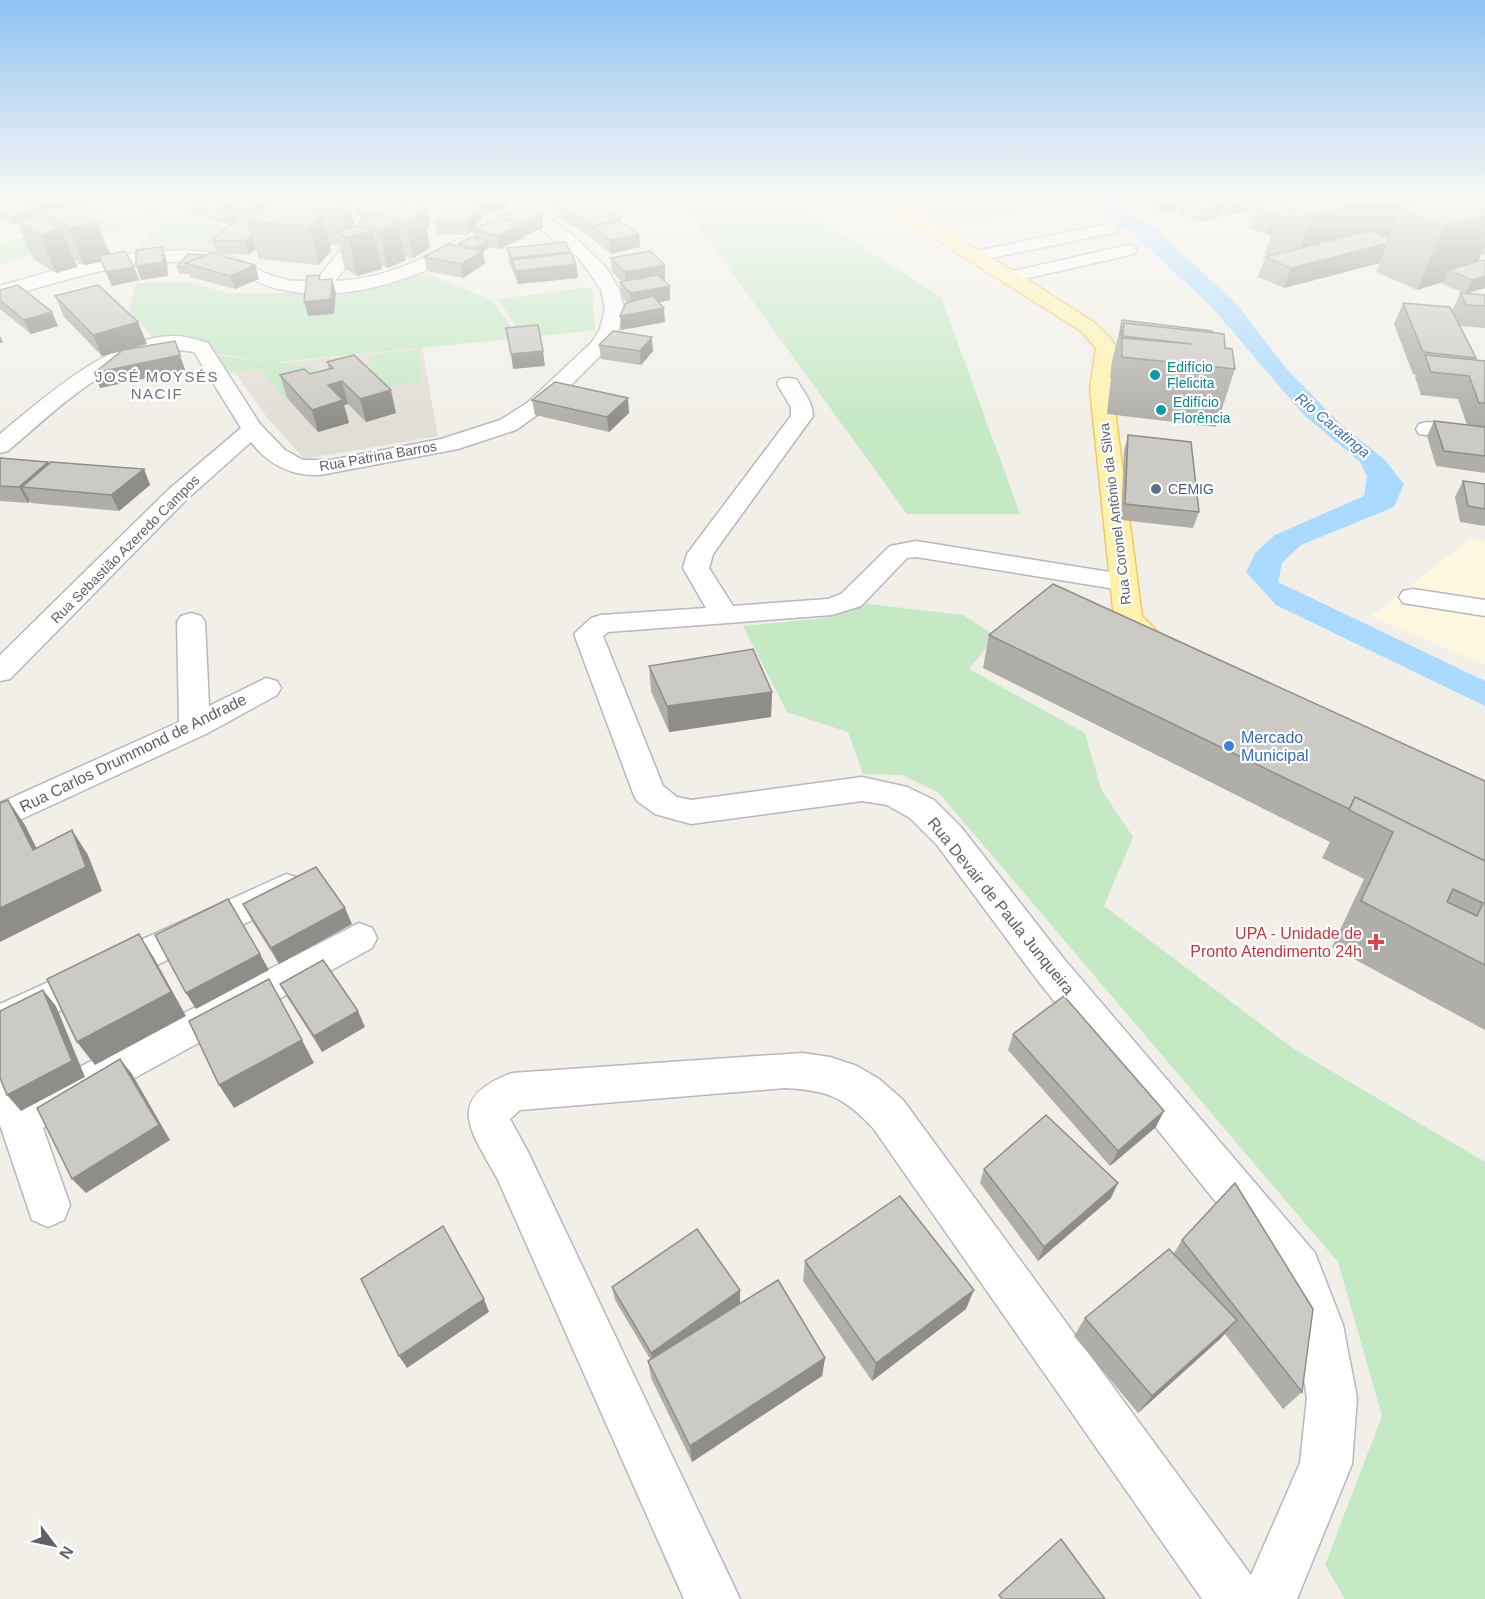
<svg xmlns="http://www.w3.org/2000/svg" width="1485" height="1599" viewBox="0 0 1485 1599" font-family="Helvetica,sans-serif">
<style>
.commercial{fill:#fef7e0}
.education{fill:#e1ded6}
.green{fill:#c5e8c5}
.water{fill:#aadaff}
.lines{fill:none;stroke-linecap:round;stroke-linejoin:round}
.minor-casing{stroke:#b5b8bc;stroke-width:3}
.major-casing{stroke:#f2c960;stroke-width:3}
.minor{fill:#fff;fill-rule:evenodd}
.major{fill:#fff2af;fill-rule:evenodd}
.wall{fill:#afaea9}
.shaded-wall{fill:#8f8d8a}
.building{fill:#cccac5;stroke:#8f8d8a;stroke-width:1.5;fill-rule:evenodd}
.culture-dot{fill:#0f9aa8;stroke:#fff;stroke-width:2}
.service-dot{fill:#5c6f8a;stroke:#fff;stroke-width:2}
.shop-dot{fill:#3f7fe0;stroke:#fff;stroke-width:2}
.health-dot{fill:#e0444e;stroke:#fff;stroke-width:2}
.labels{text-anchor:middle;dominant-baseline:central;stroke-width:4.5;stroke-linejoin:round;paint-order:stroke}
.far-culture-label{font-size:14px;fill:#0d838f;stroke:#fff;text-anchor:start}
.far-street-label{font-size:14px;fill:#5f6368;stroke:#fff}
.far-service-label{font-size:14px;fill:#4e5e75;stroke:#fff;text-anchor:start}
.far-neighbourhood-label{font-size:15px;letter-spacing:1.5px;fill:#70757a;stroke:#fff}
.far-water-label{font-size:15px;font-style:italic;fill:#4174aa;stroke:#fff}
.shop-label{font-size:16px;fill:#366cbe;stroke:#fff;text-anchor:start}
.street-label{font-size:16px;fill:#5f6368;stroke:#fff}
.health-label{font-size:16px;fill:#be3a42;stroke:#fff;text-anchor:end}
</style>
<rect width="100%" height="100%" fill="#f1efe8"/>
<g class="commercial">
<path d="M50 201H171L126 216 93 206 32 222 24 213Z"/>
<path d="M0 220H5L36 233 0 245Z"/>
<path d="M1470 539 1485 541V665L1371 616Z"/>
</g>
<g class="education">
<path d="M901 201H1083L1085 203 950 228Z"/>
<path d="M422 348 438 436 304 459 266 416 232 368Z"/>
</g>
<g class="green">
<path d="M600 201H672L619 216Z"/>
<path d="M680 201H791L941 297 1020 514H907Z"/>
<path d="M93 206 125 216 157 206 170 210 145 228 88 236 0 264V245L35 233 32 222Z"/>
<path d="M170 213 236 230 212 251 131 257Z"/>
<path d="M422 272 492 300 519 338 278 362 301 366 296 367 317 366 313 388 284 397 260 370 227 373 213 355 265 361 158 345 149 332 129 312 136 283H191L227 293H288L373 288Z"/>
<path d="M592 287 595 330 524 338 498 299Z"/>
<path d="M418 350 422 382 372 388 370 355Z"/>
<path d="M868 604 963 615 996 636 969 669 1085 733 1101 789 1133 837 1104 906 1294 1049 1485 1162V1599H1345L1325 1565 1382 1416 1338 1262 939 793 902 775 863 774 848 732 787 712 743 626 824 618Z"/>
</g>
<path class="water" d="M1086 201H1112L1156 230 1234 301 1286 368 1341 425 1384 459 1404 484 1394 507 1301 545 1282 563 1278 582 1485 681V706L1276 605 1246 572 1256 552 1275 535 1364 496 1367 476 1360 462 1304 415 1210 305 1133 234Z"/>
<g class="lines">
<g class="minor-casing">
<g id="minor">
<path d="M263 201C303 201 335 207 372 220L375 231 335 281C380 280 420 261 459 239L465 238 474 243C468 251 456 256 447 260 397 286 335 302 279 289 259 285 243 273 224 266 208 260 187 261 170 262 111 263 56 284 0 298V286C69 266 147 241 220 254 242 258 258 272 279 278 290 282 303 281 315 281L358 230V227L330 216 271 206Z"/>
<path d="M501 201H521L531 207 570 233 605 266 619 289 624 309 617 335 601 355 551 405 516 430 458 449 320 475C291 476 269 465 251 442L186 500 10 679 0 681V655L168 490 241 428 194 352C127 338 55 411 8 451L0 453V434C45 397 113 335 176 336 186 336 198 340 208 343L260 424 285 450 303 460H331L441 439 500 420 527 403 592 342 600 329 605 309 601 289 577 256Z"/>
<path d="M1111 223 1119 228 1117 232 977 261 968 256 977 251Z"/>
<path d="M1128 245 1134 246 1137 250 1134 254 1011 282 1002 277 1005 273Z"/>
<path d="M788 378 796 379C803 391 813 402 813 416L713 554 709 568 733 606 828 599 841 594 890 546 916 541 1122 574 1131 576 1135 582 1131 588 1122 590 916 557 907 558 861 606 832 615 608 632 603 636 663 786 677 797 691 800 862 777 907 787 934 800 961 827 1064 959 1315 1253 1343 1325 1357 1398 1352 1464 1297 1599H1202L873 1128C844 1097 827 1090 785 1088L520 1110 510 1119 528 1152 740 1599H684L498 1180C472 1132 442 1099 512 1073L802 1053 830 1057 857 1066 879 1079 903 1100 1251 1575 1300 1463 1307 1398 1295 1325 1281 1283 1038 981 937 845 910 818 887 805 862 801 691 824 655 814 637 801 633 793 574 634 591 618 601 615 706 608 683 568 687 554 791 416V407L777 384 780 379Z"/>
<path d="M1427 422 1485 429V443L1419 434 1416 429 1419 424Z"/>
<path d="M1413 589 1485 600V616L1403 603 1399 597 1403 591Z"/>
<path d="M191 613 201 616 205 622 209 706 266 678 277 681 281 688 277 695 206 734 0 829V803L179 722 177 622 181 616Z"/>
<path d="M286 874 299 878 304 888 299 898 0 1039V1004Z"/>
<path d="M359 923 372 928 377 938 372 948 43 1128 70 1205 64 1220 48 1227 32 1220 0 1125V1055L14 1060 29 1093Z"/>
</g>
</g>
<g class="major-casing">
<g id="major">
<path d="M21 201H47L45 204 0 218V208Z"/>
<path d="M875 201H895L1017 273 1095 323 1111 339 1116 348 1112 389 1142 616 1160 634 1174 640 1178 646 1174 652C1149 659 1128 638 1114 618L1090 389 1096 348 1081 331Z"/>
</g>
</g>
<use href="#minor" class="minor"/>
<use href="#major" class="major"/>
</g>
<g class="wall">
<path d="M21 201H112L98 205 93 204 82 207 110 254 134 267 139 280 112 286 101 262 84 265 74 259 77 267 56 273 33 259 18 223 12 224 0 219V212L24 208Z"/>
<path d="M179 201H355L349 204 355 226 360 227 359 223 361 222 358 211 362 208 360 201H426L430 221 427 232 430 248 413 258 405 257 406 260 388 268 381 265 382 269 357 276 345 269 339 245H330L331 251 319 265 259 259 256 249 249 255 216 253 212 240 237 219 225 224 209 219 207 214 198 218 182 212Z"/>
<path d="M453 201H508L509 207 482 215V218L473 229 501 219 500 216 542 215 543 228 524 236V238L499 249 489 247V248L483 251 485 264 463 278 427 271 424 257 458 246V243L474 238 473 230 468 235 437 234 435 221 457 204Z"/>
<path d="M1134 201H1476L1485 205V255L1481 254 1478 261 1483 260 1467 293 1485 295V328L1459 326 1476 358 1474 360 1485 361V473L1436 466 1427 436 1434 421 1467 425 1458 399 1421 395 1415 377 1416 375 1413 374 1394 324 1403 303 1452 311 1460 293H1464L1442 284 1443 282 1417 290 1376 272 1380 263 1284 288 1258 277 1265 257 1269 256 1265 254 1271 235H1268L1249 228 1255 209 1248 211 1246 210 1245 211 1225 216 1221 214 1220 217 1199 222 1180 214 1182 208 1177 207 1176 210 1161 213 1150 208 1151 202 1138 205Z"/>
<path d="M552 202 621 218V222L639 234 640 247 611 254 593 240V238L554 215Z"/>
<path d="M507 248 570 253 576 264 578 278 518 284 509 262Z"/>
<path d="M188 254 255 265 259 279 235 289 190 277 189 274H179L177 267Z"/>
<path d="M611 258 665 265V279H663L670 300 659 302 665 322 621 330 627 303 621 296 620 282H622L612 272Z"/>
<path d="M0 290 58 326 31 334 0 309Z"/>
<path d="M55 296 147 344 125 350 175 341 185 370 100 388 123 351 102 356 64 317Z"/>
<path d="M1122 320 1212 333 1225 348 1235 369 1216 427 1107 414 1109 395 1111 378H1110L1112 361Z"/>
<path d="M599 345 653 351 641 365 601 359Z"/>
<path d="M327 362 396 413 366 422 348 404 344 405 349 423 318 432 287 398 280 375 310 374 329 369Z"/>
<path d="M532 400 629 413 609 432 535 415Z"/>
<path d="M1128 435 1199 512 1193 528 1121 520 1124 451Z"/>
<path d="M0 458 48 462 49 463 144 469 150 485 119 511 31 503 30 501 28 503 0 501Z"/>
<path d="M1463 481 1485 484V526L1460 522 1455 497Z"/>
<path d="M989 635 1485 781V1030L1332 947 1364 879 1322 858 1330 842 983 668Z"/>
<path d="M649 666 772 692 771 717 669 732 651 691Z"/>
<path d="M243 904 352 924 279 964 252 921Z"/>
<path d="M280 984 365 1027 322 1052 289 1000Z"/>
<path d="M1013 1034 1156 1127 1110 1166 1008 1050Z"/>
<path d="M984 1169 1111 1198 1038 1261 980 1183Z"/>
<path d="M1182 1240 1302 1392 1283 1409 1225 1334 1220 1339 1138 1413 1074 1336 1085 1318 1174 1253Z"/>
<path d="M805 1261 966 1309 872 1381 803 1281Z"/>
<path d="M612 1287 740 1303 734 1307 825 1358 822 1376 692 1462 651 1378 648 1361 650 1359 615 1300Z"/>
</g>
<g class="shaded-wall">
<path d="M0 201H3L4 204 0 205Z"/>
<path d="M51 201H62L65 209 44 212 46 217 41 219 36 206Z"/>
<path d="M65 201H92L93 204 69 211Z"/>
<path d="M96 201H112L98 205Z"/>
<path d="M193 201H203L207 214 198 218Z"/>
<path d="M218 201H231L237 219 225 224Z"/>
<path d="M249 201H291L269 208 253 215 255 222Z"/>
<path d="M338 201H355L349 204 355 233 373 231 382 269 357 276 348 238 346 237 339 208Z"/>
<path d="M419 201H426L430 221 427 232 430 248 413 258 406 221 421 212Z"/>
<path d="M480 201H508L509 207 482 215Z"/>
<path d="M1138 201H1154L1138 205Z"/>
<path d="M1236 201H1248L1245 211 1225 216 1229 203Z"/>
<path d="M1367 201H1404L1388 241 1294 266 1312 216Z"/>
<path d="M1261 202 1260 208 1248 211 1250 204Z"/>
<path d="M1178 203 1176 210 1161 213 1162 206Z"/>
<path d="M1224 204 1220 217 1199 222 1202 209Z"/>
<path d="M480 205 482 218 468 235 466 222Z"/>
<path d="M31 211 34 218 17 221 18 223 12 224 9 218Z"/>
<path d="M322 214 331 251 319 265 309 227Z"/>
<path d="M542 215 543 228 524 236V238L499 249 497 236 523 225 522 223Z"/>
<path d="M1277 215 1271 235H1268L1274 216Z"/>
<path d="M1485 215V246L1473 273 1448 270 1443 282 1417 290 1444 226Z"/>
<path d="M621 218 622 231 593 228V226Z"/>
<path d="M97 222 112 259 99 256 101 262 84 265 69 228Z"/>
<path d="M398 223 406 260 388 268 380 230Z"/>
<path d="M62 229 77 267 56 273 40 235Z"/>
<path d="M639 234 640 247 611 254 610 240Z"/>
<path d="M252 235 256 249 249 255 245 241Z"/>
<path d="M488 241 489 248 483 251 485 264 463 278 461 264 476 255 475 248Z"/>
<path d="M1388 243 1380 263 1284 288 1291 268Z"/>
<path d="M162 247 167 261 168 276 141 280 136 266Z"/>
<path d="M570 252 571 264H576L578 278 518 284 516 271 512 260 513 272 511 258Z"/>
<path d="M255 265 259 279 235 289 230 276Z"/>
<path d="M665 265V279L626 286 625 272Z"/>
<path d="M134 267 139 280 112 286 106 272Z"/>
<path d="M1485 276V288L1466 294 1472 280Z"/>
<path d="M332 279 336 293 334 314 308 316 304 302Z"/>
<path d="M670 286V300L631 308 630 293Z"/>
<path d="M664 308 665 322 621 330 620 316Z"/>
<path d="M52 312 58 326 31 334 24 320Z"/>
<path d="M138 322 147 344 102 356 93 335Z"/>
<path d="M0 336 3 342 0 343Z"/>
<path d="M652 337 653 351 641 365 640 351Z"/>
<path d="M175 341 185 370 100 388 94 373Z"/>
<path d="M543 351 545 366 513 369 511 354Z"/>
<path d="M342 381 348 404 344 405 349 423 318 432 312 410 328 385Z"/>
<path d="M391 390 396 413 366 422 360 399Z"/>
<path d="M628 398 629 413 609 432 607 417Z"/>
<path d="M48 462 56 478 22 487 30 501 28 503 19 487Z"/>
<path d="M144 469 150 485 119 511 111 495Z"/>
<path d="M772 692 771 717 669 732 667 706Z"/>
<path d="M8 800 25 825 50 875 33 850Z"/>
<path d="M72 830 88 855 102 891 0 942V908Z"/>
<path d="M345 908 352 924 279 964 271 948Z"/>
<path d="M139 934 154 958 186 1016 95 1065 77 1042Z"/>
<path d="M260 954 269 970 196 1009 186 993Z"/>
<path d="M43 990 56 1006 85 1077 21 1111 7 1095Z"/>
<path d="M358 1011 365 1027 322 1052 314 1036Z"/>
<path d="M302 1040 314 1063 234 1108 219 1085Z"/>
<path d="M120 1059 132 1074 170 1140 86 1193 72 1179Z"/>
<path d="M1164 1111 1156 1127 1110 1166 1118 1151Z"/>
<path d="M1118 1183 1111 1198 1038 1261 1044 1247Z"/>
<path d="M740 1290V1303L653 1365 651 1353Z"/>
<path d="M974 1290 966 1309 872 1381 876 1363Z"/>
<path d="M484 1299 489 1312 407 1368 399 1356Z"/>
<path d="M1237 1320 1220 1339 1138 1413 1152 1396Z"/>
<path d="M825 1358 822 1376 692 1462 690 1446Z"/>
</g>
<g class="building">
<path d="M26 201H51L36 206Z"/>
<path d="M273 201H344L339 208H269Z"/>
<path d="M369 201H371L423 211 406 221 358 211Z"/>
<path d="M557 201H593L621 218 593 226 552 202Z"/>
<path d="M1152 201H1174L1178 203 1162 206Z"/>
<path d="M1184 201H1217L1224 204 1202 209Z"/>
<path d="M1248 201H1262L1250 204 1248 203Z"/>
<path d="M1282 201H1288L1281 203 1277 215 1274 216 1255 208Z"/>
<path d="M1288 201H1367L1312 216 1281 203Z"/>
<path d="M1406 201H1433L1417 206Z"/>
<path d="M1433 201H1476L1485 205V215L1444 226 1400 210Z"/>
<path d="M78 204 97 222 69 228 44 212Z"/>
<path d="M450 204 480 205 466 222 435 221Z"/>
<path d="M19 206 31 211 9 218 0 214V212Z"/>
<path d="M520 208 542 215 522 223 500 216Z"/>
<path d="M261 211 322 214 309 227 248 221Z"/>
<path d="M243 214 254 216 248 221 252 235 245 241 212 240Z"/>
<path d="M39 215 62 229 40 235 17 221Z"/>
<path d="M375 217 398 223 380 230 359 223Z"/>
<path d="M498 218 523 224 497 236 473 229Z"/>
<path d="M620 221 639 234 610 240 592 227Z"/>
<path d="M356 226 373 231 348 238 335 232Z"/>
<path d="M1369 231 1389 238 1388 243 1291 268 1265 257Z"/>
<path d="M472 237 488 241 475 248 458 243Z"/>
<path d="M566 242 570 252 511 258 507 248Z"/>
<path d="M448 244 483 251 461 264 424 257Z"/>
<path d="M162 247 163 262 136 266V250Z"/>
<path d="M125 251 134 267 106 272 99 256Z"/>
<path d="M650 251 665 265 625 272 611 258Z"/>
<path d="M211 253 255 265 230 276 185 263Z"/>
<path d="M571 253 576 264 516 271 512 260Z"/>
<path d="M188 254 207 255 185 263 186 267H177Z"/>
<path d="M1483 260 1485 261V276L1472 280 1448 270Z"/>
<path d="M320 275 319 280 332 279 331 299 304 302 307 276Z"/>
<path d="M658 275 670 286 630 293 620 282Z"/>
<path d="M18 285 52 312 24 320 0 300V290Z"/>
<path d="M98 285 138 322 93 335 55 296Z"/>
<path d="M1460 293 1485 295V306L1467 305Z"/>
<path d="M653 296 664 308 620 316 626 303Z"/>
<path d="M1403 303 1450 307 1476 358 1423 352Z"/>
<path d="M1122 320 1212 331V333L1124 323 1121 336H1120Z"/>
<path d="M1124 323 1224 334 1225 348 1232 349 1235 369 1122 357V338L1192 344 1123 336Z"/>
<path d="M538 325 543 351 511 354 506 328Z"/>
<path d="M613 331 652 337 640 351 599 345Z"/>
<path d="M175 341 180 355 94 373 123 350Z"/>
<path d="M354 355 391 390 360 399 342 381 328 385 343 400 312 410 280 375 304 369 310 374 333 368 327 362Z"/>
<path d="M1425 355 1485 361V403H1479L1469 376 1431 372Z"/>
<path d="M555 382 628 398 607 417 532 400Z"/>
<path d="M1434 421 1485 427V456L1444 451Z"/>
<path d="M1128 435 1191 442 1199 512 1125 504Z"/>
<path d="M0 458 48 462 19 487 0 486Z"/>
<path d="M51 462 144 469 111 495 22 487Z"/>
<path d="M1463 481 1485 484V509L1468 506Z"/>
<path d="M1053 584 1485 781V861L1355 797 1349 809 989 635Z"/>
<path d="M753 649 772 692 667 706 649 666Z"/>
<path d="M1355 797 1485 861V965L1361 901 1393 832 1349 810ZM1453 889 1483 903 1477 916 1447 902Z"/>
<path d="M8 800 33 850 72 830 86 867 0 908V803Z"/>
<path d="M316 867 345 908 271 948 243 904Z"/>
<path d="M228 899 260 954 186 993 155 935Z"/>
<path d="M139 934 171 992 77 1042 47 979Z"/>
<path d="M323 960 358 1011 314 1036 280 984Z"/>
<path d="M269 979 302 1040 219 1085 189 1021Z"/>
<path d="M43 990 72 1061 7 1095 0 1078V1011Z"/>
<path d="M1064 996 1164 1111 1118 1151 1013 1034Z"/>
<path d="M120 1059 159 1125 72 1179 37 1108Z"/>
<path d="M1046 1115 1118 1183 1044 1247 984 1169Z"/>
<path d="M1235 1183 1313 1309 1302 1392 1182 1240Z"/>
<path d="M900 1196 974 1290 876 1363 805 1261Z"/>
<path d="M443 1226 484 1299 399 1356 361 1279Z"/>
<path d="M697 1229 740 1290 651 1353 612 1287Z"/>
<path d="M1169 1249 1237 1320 1152 1396 1085 1318Z"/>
<path d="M778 1280 825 1358 690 1446 648 1361Z"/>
<path d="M1061 1539 1105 1599H1002L999 1595Z"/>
</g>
<linearGradient id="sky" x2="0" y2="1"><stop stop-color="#8fc3f1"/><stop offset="0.47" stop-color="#f9f8f5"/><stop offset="1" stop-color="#f9f8f5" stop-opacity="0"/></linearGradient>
<rect width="1485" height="425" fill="url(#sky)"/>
<g class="culture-dot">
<circle cx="1155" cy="375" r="6"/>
<circle cx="1161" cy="410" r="6"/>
</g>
<circle class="service-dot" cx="1156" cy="489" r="6"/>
<circle class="shop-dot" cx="1229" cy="746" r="6"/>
<path class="health-dot" d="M1373 933h6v6h6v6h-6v6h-6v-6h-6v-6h6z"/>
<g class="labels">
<g class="far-culture-label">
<text x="1167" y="367">Edifício<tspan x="1167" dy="16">Flelicita</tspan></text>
<text x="1173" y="402">Edifício<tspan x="1173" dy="16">Florência</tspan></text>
</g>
<g class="far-street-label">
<text transform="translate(378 456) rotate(-10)">Rua Patrina Barros</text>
<text transform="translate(1115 514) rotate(-97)">Rua Coronel Antônio da Silva</text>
<text transform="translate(125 549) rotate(-45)">Rua Sebastião Azeredo Campos</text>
</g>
<g class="far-service-label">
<text x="1168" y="489">CEMIG</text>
</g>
<g class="far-neighbourhood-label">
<text x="157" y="376">JOSÉ MOYSÉS<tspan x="157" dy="17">NACIF</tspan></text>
</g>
<g class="far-water-label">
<text transform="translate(1333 425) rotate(40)">Rio Caratinga</text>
</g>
<g class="shop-label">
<text x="1241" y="737">Mercado<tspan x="1241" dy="18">Municipal</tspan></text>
</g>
<g class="street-label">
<text transform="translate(133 753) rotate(-26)">Rua Carlos Drummond de Andrade</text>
<text transform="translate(1001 906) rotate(51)">Rua Devair de Paula Junqueira</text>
</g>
<g class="health-label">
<text x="1362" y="933">UPA - Unidade de<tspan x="1362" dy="18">Pronto Atendimento 24h</tspan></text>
</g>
</g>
<g transform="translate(54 1545) rotate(122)" stroke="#ffffff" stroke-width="4.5" paint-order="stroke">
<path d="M0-4.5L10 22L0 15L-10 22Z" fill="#5f6368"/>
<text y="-9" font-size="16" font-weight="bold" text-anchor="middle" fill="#5f6368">N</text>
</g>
</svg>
